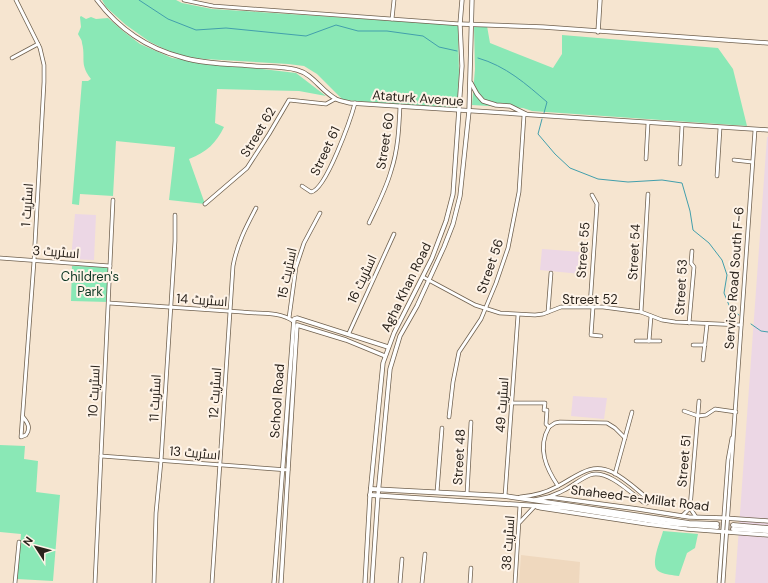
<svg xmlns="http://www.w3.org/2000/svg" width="768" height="583" viewBox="0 0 768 583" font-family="'DM Sans',Cairo,sans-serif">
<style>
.commercial{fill:#ecd7e5}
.built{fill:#efd8be}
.green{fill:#8ae8b6}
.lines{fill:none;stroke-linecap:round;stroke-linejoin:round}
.stream{stroke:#429fac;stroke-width:1}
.secondary-tunnel{stroke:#cdbeac;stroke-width:4;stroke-dasharray:4 2;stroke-linecap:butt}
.minor-casing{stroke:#6f604e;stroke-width:4.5}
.tertiary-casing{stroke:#6f604e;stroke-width:5}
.secondary-casing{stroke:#6f604e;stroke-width:5.5}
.minor{stroke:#fff;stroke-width:3}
.tertiary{stroke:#fff;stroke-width:3.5}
.secondary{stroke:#fff;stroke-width:4}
.labels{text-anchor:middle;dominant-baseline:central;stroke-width:4;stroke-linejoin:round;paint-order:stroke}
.street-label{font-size:13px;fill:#29221b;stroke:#fef3e7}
.park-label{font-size:13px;fill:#0c3723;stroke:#fef3e7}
</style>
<rect width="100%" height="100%" fill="#f6e5d0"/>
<g class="commercial">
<path d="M767 137H768V583H735Z"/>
<path d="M75 214 96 215 94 260 71 259Z"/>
<path d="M542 249 582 252 581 274 540 270Z"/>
<path d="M573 396 607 398 604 419 571 416Z"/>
</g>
<path class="built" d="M521 555 580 562 579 583H519Z"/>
<g class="green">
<path d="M102 0H176L182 3 212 9 458 25 459 75 457 109 343 100 317 74 304 66 288 64 204 59 179 56 150 42 126 25 106 7Z"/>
<path d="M81 16 86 19 91 17 96 19 108 18 123 31 140 44 172 58 296 73 326 96 299 91 217 89 215 123 224 127C216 143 207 152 189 159L205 204 169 200 175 147 116 141 113 196 80 194 79 205 72 204 82 81H88L91 79C79 64 86 58 82 43 82 39 79 37 78 34L81 27 80 17Z"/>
<path d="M474 26H487L490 43 553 68 562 54V35L718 48 733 69 747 126 532 111 523 108 472 105 475 69Z"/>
<path d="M72 266 109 267 108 302 71 301Z"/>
<path d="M0 445 25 446 24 459 38 461 36 492 60 495 53 581 17 579 21 534 0 532Z"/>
<path d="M663 531 698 534 695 548 687 553 679 576C673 575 666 575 660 572 648 567 661 540 663 531Z"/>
</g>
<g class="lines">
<g class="stream">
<path d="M139 0 168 19 196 30 226 28 306 36 336 25 358 31H387L423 36 439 47 457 51"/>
<path d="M478 58C506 66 526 84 547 102L544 113"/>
<path d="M542 119 538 134 555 154 570 168 598 179 628 182 662 180 682 183 690 211 693 230 709 243 722 260 727 275 724 293 731 310 739 315"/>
<path d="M751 324 761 331 768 332"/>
</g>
<g class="secondary-tunnel">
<path d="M717 524 733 525"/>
<path d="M717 527 733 529"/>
</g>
<g class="minor-casing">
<g id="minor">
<path d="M16 0 40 48 44 65V82L34 261 21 437 26 435C31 428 28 423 23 417"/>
<path d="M184 0 213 6 460 24"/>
<path d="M392 19 394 0"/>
<path d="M12 58 38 44"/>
<path d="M646 159 648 123"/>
<path d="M734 160 752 162"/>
<path d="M680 164 682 126"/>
<path d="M717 176 720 128"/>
<path d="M302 186 311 192C326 190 351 118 355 103"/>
<path d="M205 204 247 168 269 134 289 100 326 104 335 99"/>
<path d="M369 223C377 206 386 189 391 171 398 150 399 128 400 106"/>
<path d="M0 258 110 266"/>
<path d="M423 277 475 305 500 313 535 315 543 314 561 307H603L641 312 662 320 675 322 741 325"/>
<path d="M109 303C153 306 198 309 242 312 258 314 280 311 293 321"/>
<path d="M590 306 597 204 592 195"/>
<path d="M593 307 591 335 601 336"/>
<path d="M548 312 551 273"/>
<path d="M641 312 648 194"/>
<path d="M289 318 296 267 304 243 320 213"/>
<path d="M689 323 694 267 691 263 692 251"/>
<path d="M349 333 394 234"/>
<path d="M636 341H660"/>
<path d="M649 341 651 316"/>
<path d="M693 345H705"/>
<path d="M703 360 707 324"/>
<path d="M512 403H545L544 410H547L546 424 549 427 555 423 560 422 607 423 615 428 625 438"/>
<path d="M684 411 698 416 706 415 715 409 736 412"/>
<path d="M449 417 453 382 459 352 481 319 496 283 508 248 519 192 524 115"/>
<path d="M549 427C537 448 546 468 558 486"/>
<path d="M101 456 288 470"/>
<path d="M615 474 632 412"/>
<path d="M437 492 442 428"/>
<path d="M467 494 471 422"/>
<path d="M505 496 518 315"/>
<path d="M520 497C532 496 545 493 556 487 575 478 590 461 612 472 625 478 636 489 647 498L649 500 647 503 643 502C630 492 607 469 590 475 582 478 575 484 568 488 562 492 555 494 549 497"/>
<path d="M690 508 699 401"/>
<path d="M682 516 690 508 696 517"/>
<path d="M520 522 535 506"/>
<path d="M15 583 19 542"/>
<path d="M95 583 113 200"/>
<path d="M154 583 156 513 161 461 175 241V215"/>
<path d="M212 583 233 266C237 244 246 227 256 208"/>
<path d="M400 583 402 559"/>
<path d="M422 583 425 554"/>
<path d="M470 583 471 568"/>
<path d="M515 583 520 505"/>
<path d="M719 583 728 460 732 438"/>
<path d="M723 583 755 130"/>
</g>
</g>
<g class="tertiary-casing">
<g id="tertiary">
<path d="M97 0C118 28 147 48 181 57 203 64 231 64 254 66 268 67 283 66 297 70 313 74 321 91 336 99 340 101 346 102 350 103L768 130"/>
<path d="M460 24 543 27 768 43"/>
<path d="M598 32 600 0"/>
<path d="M471 83 477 94 483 101 496 105 510 106 526 114"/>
<path d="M535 500 549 497 638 509 689 517 724 518 768 521"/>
<path d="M537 507 541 508 647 524 687 529 768 535"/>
<path d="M274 583 294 319 297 318 388 347"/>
<path d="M281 583 297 325 346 340 385 356"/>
<path d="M365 583 370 495 383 363 394 333 432 258 446 221 453 194 462 66 460 24 462 0"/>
<path d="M372 583 378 495 390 369 400 336 417 306 444 247 453 224 460 196 469 111 472 0"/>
</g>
</g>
<g class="secondary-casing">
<g id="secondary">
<path d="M371 489 505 496 689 523 717 524"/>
<path d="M370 495 569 508 665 523 717 527"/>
<path d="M733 525 768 528"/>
<path d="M733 529 768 531"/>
</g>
</g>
<use href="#minor" class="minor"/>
<use href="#tertiary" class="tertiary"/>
<use href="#secondary" class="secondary"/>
</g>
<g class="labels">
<g class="street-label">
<text transform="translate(418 98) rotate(4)">Ataturk Avenue</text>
<text transform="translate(258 132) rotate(-59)">Street 62</text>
<text transform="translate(385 141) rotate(-81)">Street 60</text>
<text transform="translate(325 151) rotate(-65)">Street 61</text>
<text transform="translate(27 205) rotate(-86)">اسٹریٹ 1</text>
<text transform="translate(583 250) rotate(-86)">Street 55</text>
<text transform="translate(56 252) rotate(4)">اسٹریٹ 3</text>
<text transform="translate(634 252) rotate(-87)">Street 54</text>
<text transform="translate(490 266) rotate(-71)">Street 56</text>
<text transform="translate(287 273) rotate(-78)">اسٹریٹ 15</text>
<text transform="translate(734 278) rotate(-86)">Service Road South F-6</text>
<text transform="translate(362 279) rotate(-65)">اسٹریٹ 16</text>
<text transform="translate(406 287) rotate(-64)">Agha Khan Road</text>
<text transform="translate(681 287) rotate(-87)">Street 53</text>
<text x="590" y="299">Street 52</text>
<text transform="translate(202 300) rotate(4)">اسٹریٹ 14</text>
<text transform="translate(94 391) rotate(-87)">اسٹریٹ 10</text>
<text transform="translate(215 393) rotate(-86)">اسٹریٹ 12</text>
<text transform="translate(155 398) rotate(-87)">اسٹریٹ 11</text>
<text transform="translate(277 401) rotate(-86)">School Road</text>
<text transform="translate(502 405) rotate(-86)">اسٹریٹ 49</text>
<text transform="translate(195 453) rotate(5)">اسٹریٹ 13</text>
<text transform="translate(459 457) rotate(-87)">Street 48</text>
<text transform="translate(684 461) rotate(-85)">Street 51</text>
<text transform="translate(640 498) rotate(7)">Shaheed-e-Millat Road</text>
<text transform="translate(508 543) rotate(-86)">اسٹریٹ 38</text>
</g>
<g class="park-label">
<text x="90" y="276">Children's<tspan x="90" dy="15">Park</tspan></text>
</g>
</g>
<g transform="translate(36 547) rotate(306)" stroke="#fef3e7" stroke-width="3" paint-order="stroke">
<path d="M0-3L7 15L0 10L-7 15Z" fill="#29221b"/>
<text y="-6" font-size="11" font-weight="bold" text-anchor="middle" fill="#29221b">N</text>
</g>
</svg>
